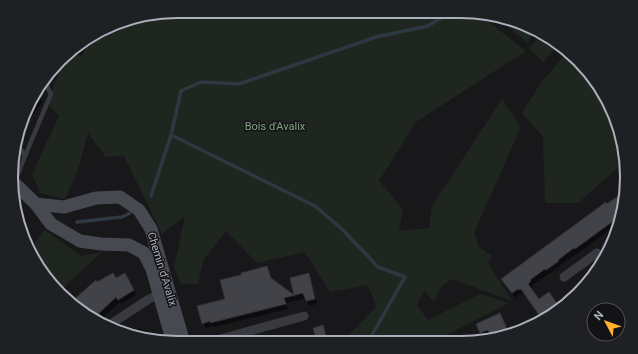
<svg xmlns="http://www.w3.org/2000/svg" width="638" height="354" viewBox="0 0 638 354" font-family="Roboto,sans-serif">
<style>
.green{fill:#1e261f}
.shadow{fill:#0007}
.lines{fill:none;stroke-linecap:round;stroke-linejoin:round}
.stream{stroke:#2d3840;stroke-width:3.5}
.building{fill:#424348;stroke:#323237}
.lane{stroke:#393a40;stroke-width:4.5}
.street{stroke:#393a40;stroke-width:9}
.secondary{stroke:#474950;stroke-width:13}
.labels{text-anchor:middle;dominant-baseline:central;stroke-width:3;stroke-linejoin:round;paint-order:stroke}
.park-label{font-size:11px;fill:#80a781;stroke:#131316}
.street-label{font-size:11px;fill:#aab0bb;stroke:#131316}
.rim{fill:none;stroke:#aab0bb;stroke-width:2}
</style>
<rect width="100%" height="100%" fill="#18181b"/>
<g class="green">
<path d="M177 11H472L488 16 486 20 526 51 416 122 379 181 403 209 399 231 429 228 432 206 502 99 521 127 474 233 479 247 492 256 488 263 512 301 452 279 441 287 434 302 424 291 417 305 428 320 480 294 509 303 433 342H342L376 307 368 285 330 292 305 252 257 263 226 231 204 259 198 284H181L174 267 185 216 162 234 124 156 106 157 88 133 77 173 65 199 40 193 32 174 59 116 47 103 60 70 79 44 124 20Z"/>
<path d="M500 20 533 30 528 43Z"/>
<path d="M542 33 558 45 543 62 529 49Z"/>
<path d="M567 53 593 76 621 134 623 163 578 203H545L543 137 522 113 542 81Z"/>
<path d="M45 230 81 256 102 252 58 292 52 286 29 250Z"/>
</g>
<g class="shadow">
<path d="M95 35 81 56 76 53 70 62 65 58 76 45Z"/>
<path d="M38 88 42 102 26 125 22 122Z"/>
<path d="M626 199 617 224 590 245 560 265 561 266 532 285 533 287 530 289 539 300 549 293 560 308 553 315 542 319 524 293 522 294 521 293 515 298 506 284 607 205Z"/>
<path d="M267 267 272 280 296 298 291 279 308 274 311 279 317 304 309 306 306 298 286 303 288 309 214 327 213 326 206 328 203 323 226 299Z"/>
<path d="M124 275 136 295 121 304 120 302 99 321 94 316 91 318 72 303 97 283 116 279Z"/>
<path d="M502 319 508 332 492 338 491 335 484 338 477 325Z"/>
<path d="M323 326 329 342H308L307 339 317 336Z"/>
<path d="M139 328 147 333 151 338 135 333Z"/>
</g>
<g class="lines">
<g class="stream">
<path d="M151 196 171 135"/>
<path d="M77 222 122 217 130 213"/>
<path d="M369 342V340L405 277 378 267 342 229 315 206 171 135 181 91 201 82 239 84 376 37 428 26 452 11"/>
</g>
</g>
<g class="building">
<path d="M625 191 626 199 620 216 575 249 574 248 558 260 559 261 546 270 545 269 530 280 531 281 528 284 539 299 549 292 558 305 541 318 521 289 519 290 518 289 512 293 501 279 606 202 607 204Z"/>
<path d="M267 266 271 278 294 295 290 278 309 273 315 299 306 301 303 293 284 298 286 304 210 323V321L202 324 197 306 225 299 220 280 241 275V273Z"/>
<path d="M113 273 116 278 125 273 134 290 118 300 116 297 95 317 90 311 87 315 71 302 96 280 97 282Z"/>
<path d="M500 313 508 331 492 338 488 330 480 333 476 324Z"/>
<path d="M323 325 328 342H317L313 328Z"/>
</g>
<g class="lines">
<g class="lane">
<path d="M16 142 25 156 51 94 44 80"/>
<path d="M15 182 25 156"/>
</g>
<g class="street">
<path d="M564 277 597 253 603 262"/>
<path d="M111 326 114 322 149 299 164 292"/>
<path d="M206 343 304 316"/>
</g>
<g class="secondary">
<path d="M12 181 36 204 51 224 80 241 101 244 129 245 144 253 152 269 173 343"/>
<path d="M36 204 64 207 96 198 120 197 139 210 151 229 184 343"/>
</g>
</g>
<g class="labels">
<g class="park-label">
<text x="275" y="126">Bois d'Avalix</text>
</g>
<g class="street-label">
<text transform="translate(162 269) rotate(73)">Chemin d'Avalix</text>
</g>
</g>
<path d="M0 0H638V354H0ZM177 18H461A159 159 0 0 1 620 177V177A159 159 0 0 1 461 336H177A159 159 0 0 1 18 177V177A159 159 0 0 1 177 18Z" fill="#1f2023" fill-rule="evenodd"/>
<path class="rim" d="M177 18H461A159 159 0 0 1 620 177V177A159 159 0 0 1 461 336H177A159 159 0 0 1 18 177V177A159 159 0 0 1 177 18Z"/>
<g transform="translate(606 322) rotate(311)"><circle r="19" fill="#131316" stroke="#4f5258"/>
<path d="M0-3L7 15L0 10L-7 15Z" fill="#fdb12d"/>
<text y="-6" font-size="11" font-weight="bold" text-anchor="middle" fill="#aab0bb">N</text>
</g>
</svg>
